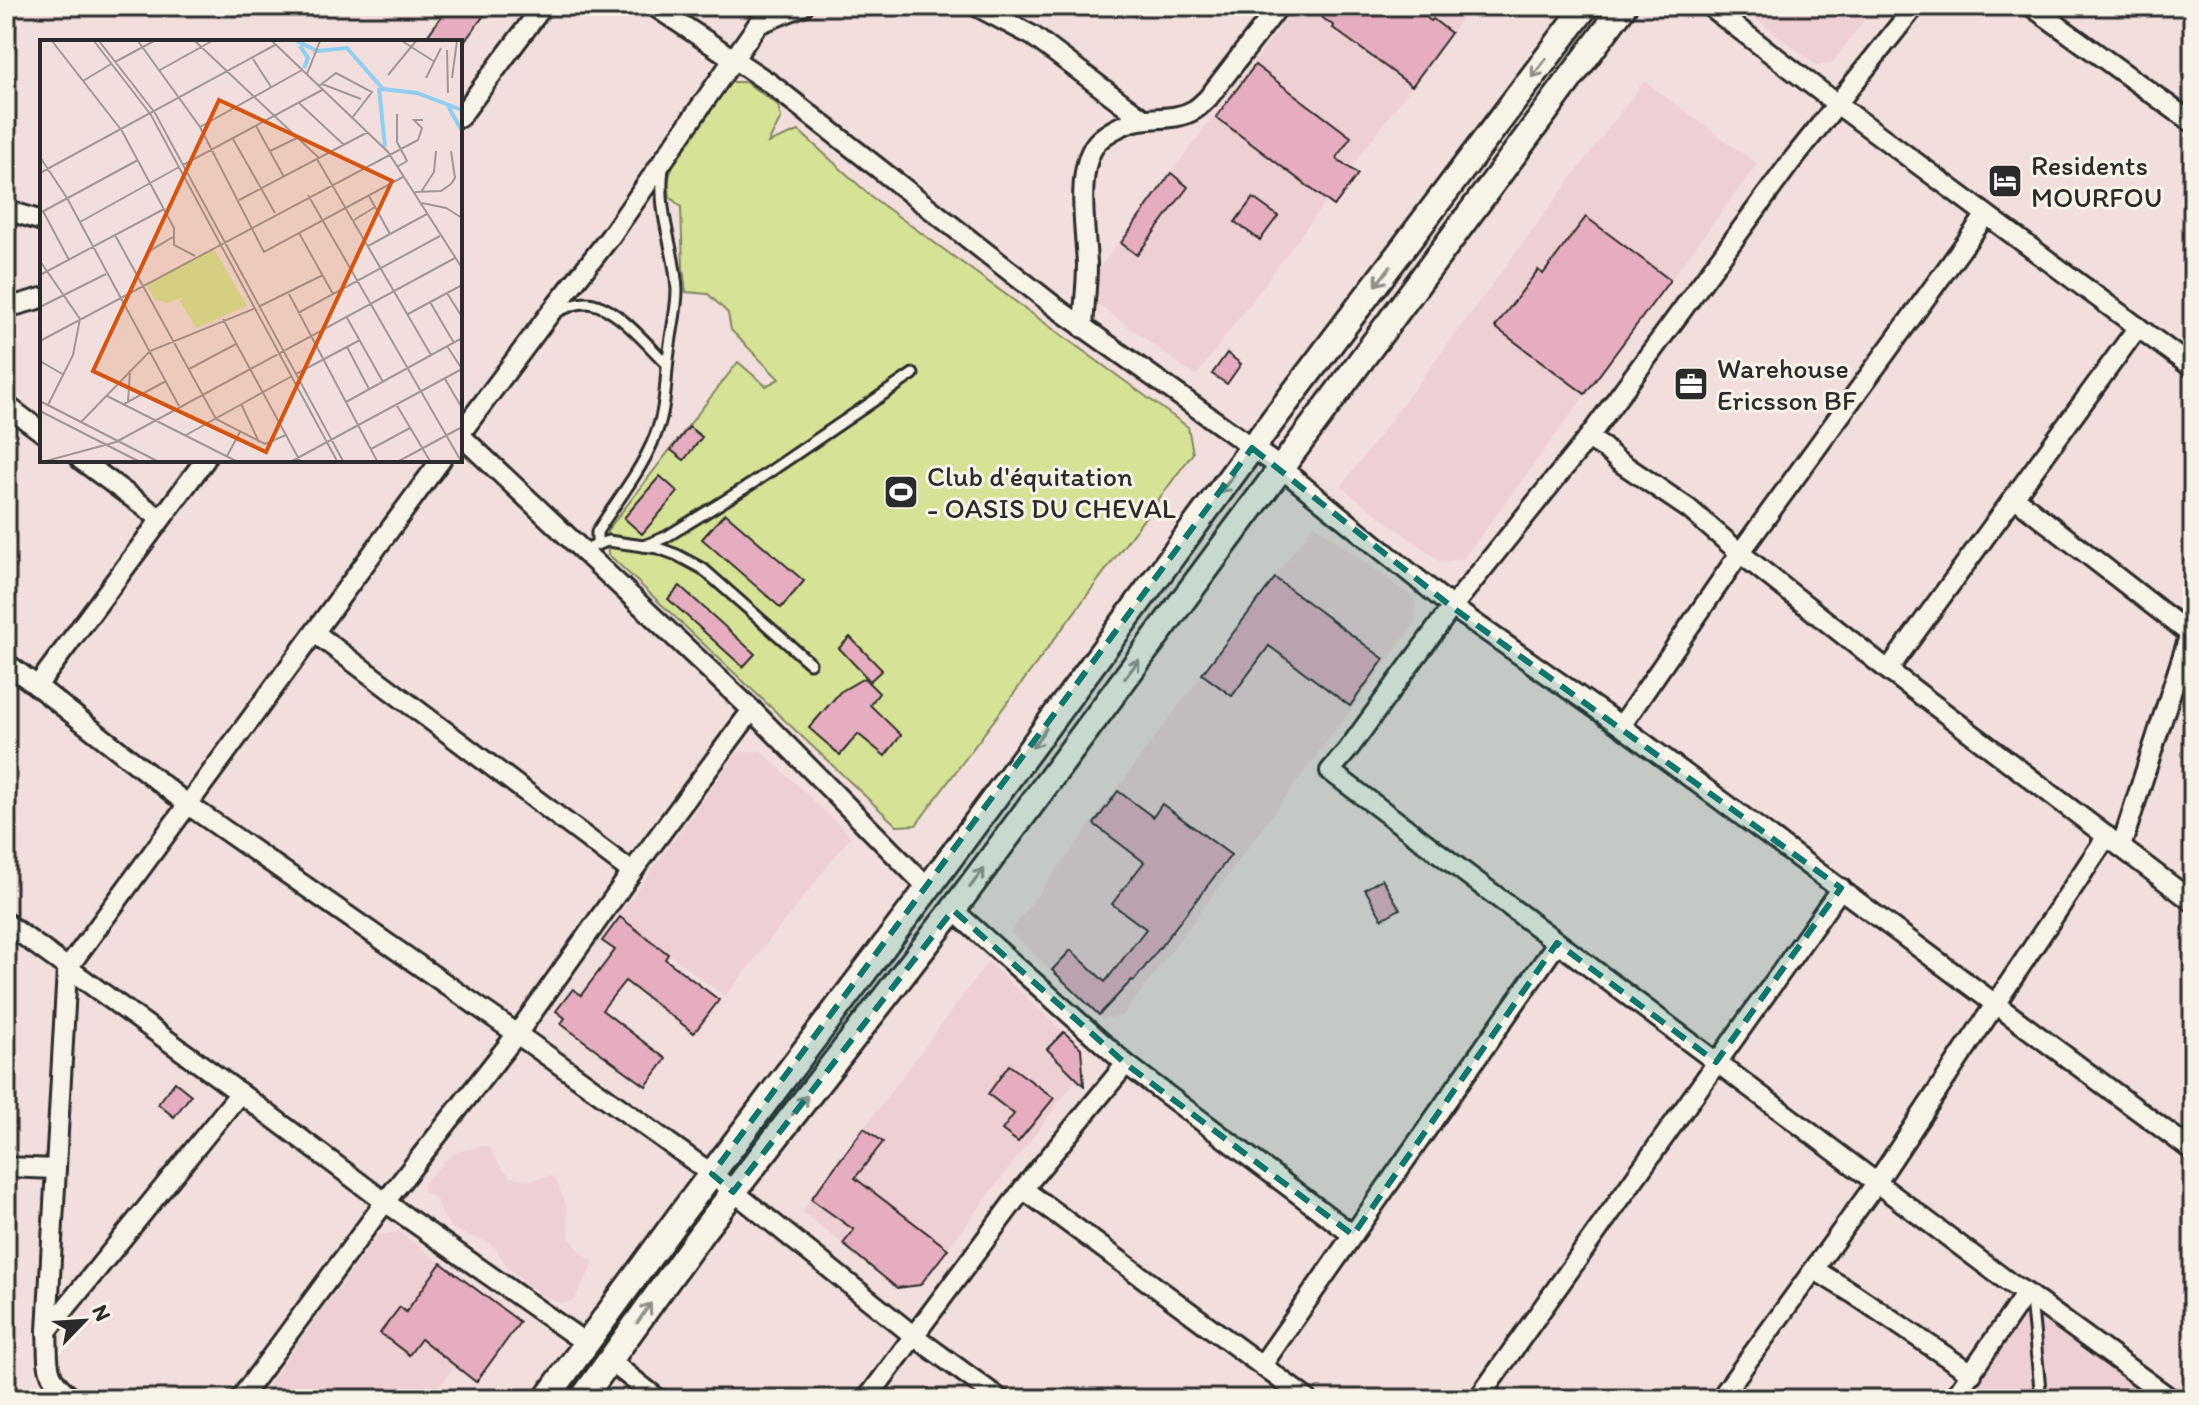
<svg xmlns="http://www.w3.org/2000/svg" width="2199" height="1405" viewBox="0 0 2199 1405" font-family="Itim,sans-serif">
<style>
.built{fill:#eecfd4}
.green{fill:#d6e396;stroke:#808760;stroke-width:2}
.building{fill:#e6adc0;stroke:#2b2b2b;stroke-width:2}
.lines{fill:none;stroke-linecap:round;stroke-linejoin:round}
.service-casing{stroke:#2b2b2b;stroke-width:15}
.minor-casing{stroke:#2b2b2b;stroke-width:24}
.tertiary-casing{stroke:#2b2b2b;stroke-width:30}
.service{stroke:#f7f3e8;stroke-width:9}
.minor{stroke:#f7f3e8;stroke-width:18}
.tertiary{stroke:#f7f3e8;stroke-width:24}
.oneway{stroke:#918f8a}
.marked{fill:#0f766e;fill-opacity:0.2;stroke:#0f766e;stroke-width:6;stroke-dasharray:16 10;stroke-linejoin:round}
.labels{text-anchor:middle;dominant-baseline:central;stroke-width:6;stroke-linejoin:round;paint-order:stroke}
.poi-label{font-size:28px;fill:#2b2b2b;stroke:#f7f3e8;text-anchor:start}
.inset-river{fill:none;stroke:#91cef2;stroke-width:4}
.inset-road{fill:none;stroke:#a29695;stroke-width:2}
.view{fill:#d5540f;fill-opacity:0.15;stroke:#d5540f;stroke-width:4}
.inset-edge{fill:none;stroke:#2b2b2b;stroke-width:4}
</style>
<rect width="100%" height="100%" fill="#f2dedc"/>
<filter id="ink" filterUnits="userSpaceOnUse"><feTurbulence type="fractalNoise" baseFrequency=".0125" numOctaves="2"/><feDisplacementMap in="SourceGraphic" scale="16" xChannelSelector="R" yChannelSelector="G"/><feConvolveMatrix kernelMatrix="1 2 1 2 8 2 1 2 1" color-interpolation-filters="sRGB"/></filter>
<g filter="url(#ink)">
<g class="built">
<path d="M1296 6H1471L1196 376 1096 303 1090 281Z"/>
<path d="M1740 6H1874L1833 62 1816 65Z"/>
<path d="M1644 81 1757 164 1463 559 1441 562 1341 487Z"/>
<path d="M1314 524 1415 599 1416 622 1123 1016 1102 1019 1010 932Z"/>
<path d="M761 751 851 836 725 997 619 915 738 752Z"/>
<path d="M988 962 1081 1048 1083 1071 920 1285 897 1288 802 1211Z"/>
<path d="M480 1146 489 1147 502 1169 511 1177 531 1180 549 1176 555 1178 566 1204 570 1238 577 1248 594 1263 574 1300 563 1304 541 1295 507 1267 496 1248 485 1240 468 1236 452 1228 444 1217 435 1198 423 1191V1184L445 1161 455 1153Z"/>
<path d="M400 1232 499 1307 430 1399H257L378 1235Z"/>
<path d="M2030 1298 2164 1399H1957Z"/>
</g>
<path class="green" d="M732 82H745L778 105 781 118 768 143 799 131 873 198 1188 427 1193 453 916 825 897 826 608 554 607 531 738 362 766 386 779 379 731 330 728 313 708 294 686 292 683 267 681 207 670 197 668 181 677 151 720 90Z"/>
<g class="building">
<path d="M449 6H491L464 42H423Z"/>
<path d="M1306 6H1411L1431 21 1433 19 1451 33 1412 86 1333 28 1334 26Z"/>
<path d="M1255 65 1351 137 1336 158 1358 174 1334 206 1216 117Z"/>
<path d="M1171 173 1188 187 1137 255 1121 243Z"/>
<path d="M1253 198 1278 216 1260 240 1235 222Z"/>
<path d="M1586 217 1670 280 1585 394 1495 327 1538 270 1543 274Z"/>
<path d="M1227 353 1241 364 1227 384 1212 374Z"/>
<path d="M689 427 702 437 684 460 671 450Z"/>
<path d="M660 476 678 492 642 534 624 518Z"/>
<path d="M725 513 804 581 781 608 702 539Z"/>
<path d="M1275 578 1384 659 1350 706 1269 646 1232 696 1202 674Z"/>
<path d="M680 586 755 654 743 667 668 599Z"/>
<path d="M850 637 882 670 870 681 839 648Z"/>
<path d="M864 678 879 693 870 705 901 735 885 756 858 734 840 755 809 728 840 692Z"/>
<path d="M1118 791 1153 817 1162 804 1231 855 1134 981 1132 980 1099 1015 1052 970 1071 950 1105 982 1146 929 1112 904 1144 862 1094 824Z"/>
<path d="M1382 879 1400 909 1382 919 1365 889Z"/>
<path d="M620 917 668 954 665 959 719 1000 694 1033 625 981 602 1010 666 1059 646 1086 561 1024 565 1018 556 1011 573 989 581 995 615 950 602 941Z"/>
<path d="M1064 1032 1081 1048 1084 1086 1047 1049Z"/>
<path d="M1009 1065 1054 1098 1018 1142 1002 1130 1014 1114 988 1094Z"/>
<path d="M175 1082 191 1095 174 1117 158 1104Z"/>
<path d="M864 1128 883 1142 855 1178 948 1249 920 1285 897 1288 843 1244 854 1230 811 1199Z"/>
<path d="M441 1263 520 1322 476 1382 421 1339 409 1355 380 1333 400 1307 406 1312Z"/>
</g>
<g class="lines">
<g class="service-casing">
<g id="service">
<path d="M555 313C564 308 575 303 586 303 614 303 648 346 667 364"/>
<path d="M597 545V532C619 497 647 464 659 425 667 401 665 376 669 352 671 332 677 310 677 290 675 247 657 216 663 168"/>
<path d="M592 546 608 541 658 548 677 555 703 569 810 663"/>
<path d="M644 546 666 537 753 483 913 374"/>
<path d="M2031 1299 2041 1399"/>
</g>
</g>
<g class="minor-casing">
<g id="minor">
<path d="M654 6 771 84 1058 309 1281 468 1452 607 1621 726 2193 1151"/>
<path d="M976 6 1033 36 1142 118"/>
<path d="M1709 6 1837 104 2193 368"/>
<path d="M1915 6 1790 163 1588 438 1452 607 1347 751 1330 771 2011 1284 2026 1293 2171 1399"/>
<path d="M2031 6 2193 123"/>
<path d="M761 23 803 6"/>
<path d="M460 117 543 6"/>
<path d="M6 210 42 221"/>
<path d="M6 308 42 298"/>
<path d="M1083 328C1084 307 1087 286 1087 265 1086 233 1076 177 1093 148 1099 137 1116 128 1128 123 1149 115 1174 122 1194 110 1199 107 1204 102 1208 98L1279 6"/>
<path d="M6 405 42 432"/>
<path d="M460 434 548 316 610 237 758 24 773 6"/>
<path d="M460 435 752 710 928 888"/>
<path d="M1588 438 1604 448 1617 460 1689 509 1740 553 1888 670 2193 902"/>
<path d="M81 460 161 519"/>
<path d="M2014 497 2190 634"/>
<path d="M315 633 632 872"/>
<path d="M6 663 37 686 187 804 506 1026 712 1174 914 1336 1000 1399"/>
<path d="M1888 670 2138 327"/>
<path d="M37 686 205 460"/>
<path d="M1621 726 1740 553 1986 215"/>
<path d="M2121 847 2193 624"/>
<path d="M953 910 1126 1064 1353 1235"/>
<path d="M6 923 240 1093 385 1202 587 1344"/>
<path d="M6 1167 55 1169"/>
<path d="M1023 1189 1307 1399"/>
<path d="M1815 1270 1854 1294 1972 1374"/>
<path d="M47 1331 240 1093"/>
<path d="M610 1361 658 1399"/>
<path d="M1262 1365 1557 943"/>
<path d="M73 1399C43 1375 49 1368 47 1331L67 969 441 460"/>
<path d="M240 1399 385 1202 517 1034 632 872 752 710"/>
<path d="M867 1399 1023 1189 1126 1064"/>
<path d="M1478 1399 1841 888"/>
<path d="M1720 1399 1877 1182 2107 836"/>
<path d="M1953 1399 2026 1293"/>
</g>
</g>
<g class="tertiary-casing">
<g id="tertiary">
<path d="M546 1399 681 1214 928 888 1252 448 1586 6"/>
<path d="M582 1399 703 1231 953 910 1624 6"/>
</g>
</g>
<use href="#service" class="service"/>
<use href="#minor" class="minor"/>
<use href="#tertiary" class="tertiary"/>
</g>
<defs><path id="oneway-shaft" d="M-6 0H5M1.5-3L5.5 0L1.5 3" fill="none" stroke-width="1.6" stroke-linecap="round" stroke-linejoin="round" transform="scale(2)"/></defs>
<g class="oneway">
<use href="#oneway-shaft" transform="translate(1539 68) rotate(127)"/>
<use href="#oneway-shaft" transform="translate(1383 276) rotate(127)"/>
<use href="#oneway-shaft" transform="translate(1227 484) rotate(126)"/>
<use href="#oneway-shaft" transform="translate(1132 669) rotate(-53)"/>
<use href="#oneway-shaft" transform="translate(1039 738) rotate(126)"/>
<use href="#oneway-shaft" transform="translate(977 878) rotate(-53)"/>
<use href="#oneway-shaft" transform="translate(800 1105) rotate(-52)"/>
<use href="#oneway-shaft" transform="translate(644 1313) rotate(-55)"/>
</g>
</g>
<path class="marked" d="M1252 448 1452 607 1841 888 1716 1062 1557 943 1353 1235 1126 1064 953 910 733 1192 712 1174Z"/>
<defs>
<g id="hotel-square" transform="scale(1.8)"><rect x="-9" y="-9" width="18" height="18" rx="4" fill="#2b2b2b" stroke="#f7f3e8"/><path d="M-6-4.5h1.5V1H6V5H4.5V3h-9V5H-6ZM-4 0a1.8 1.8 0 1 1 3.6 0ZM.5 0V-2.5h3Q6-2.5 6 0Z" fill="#fff"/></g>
<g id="office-square" transform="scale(1.8)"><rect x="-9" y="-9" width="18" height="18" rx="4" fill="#2b2b2b" stroke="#f7f3e8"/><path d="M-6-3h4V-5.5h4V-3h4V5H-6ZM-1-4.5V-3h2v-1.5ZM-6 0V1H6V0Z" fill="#fff"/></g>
<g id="stadium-square" transform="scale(1.8)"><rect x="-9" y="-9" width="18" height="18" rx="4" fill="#2b2b2b" stroke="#f7f3e8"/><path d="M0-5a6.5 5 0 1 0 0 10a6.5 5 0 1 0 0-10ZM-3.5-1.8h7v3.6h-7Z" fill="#fff"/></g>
</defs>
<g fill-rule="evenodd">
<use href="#hotel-square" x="2005" y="181"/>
<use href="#office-square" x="1691" y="384"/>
<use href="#stadium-square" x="901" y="492"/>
</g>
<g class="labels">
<g class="poi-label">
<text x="2031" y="165">Residents<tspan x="2031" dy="32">MOURFOU</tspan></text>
<text x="1717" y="368">Warehouse<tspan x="1717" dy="32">Ericsson BF</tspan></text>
<text x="927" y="476">Club d'équitation<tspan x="927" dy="32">- OASIS DU CHEVAL</tspan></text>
</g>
</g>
<g transform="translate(40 40)">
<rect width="422" height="422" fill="#f2dedc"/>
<path d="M174 209 207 266 156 288 140 261 144 257 128 263 115 260 106 244Z" fill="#d6e396"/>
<path class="inset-river" d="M257 1 277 11 307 8 343 49 377 53 422 70M260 6 268 18 264 28M339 48 345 107M408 66 422 91"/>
<path class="inset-road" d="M12 1 82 91 134 188V205L155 216M54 1 111 75 297 421M59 1 115 73 303 421M98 1 160 87 224 212 363 137M155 1 279 118M232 1 348 112 422 228M362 1 395 22M407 10 408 53M213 19 231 47M75 22 114 1M120 30 172 1M267 34 280 1M348 35 376 1M386 38 401 8M412 38 417 1M43 41 71 24M282 44 321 59M279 46 296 33 332 52 312 78M259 63 304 105M357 74V102L367 121 357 127M216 86 244 137M160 87 262 30M193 99 235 173M230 111 257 98M0 117 27 158 139 366M277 119 391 315M143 125 282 50M0 133 235 5M375 152 401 151 411 144 415 138 411 111M381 152 394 132 396 111M268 155 421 421M329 156 350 194M199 160 328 92M382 163 406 168 422 178M3 171 29 220M0 173 98 120M314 180 335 167M40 182 139 127M259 193 293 254M75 195 176 379 225 404 246 395M328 206 387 174M0 221 40 279 33 315 8 365M0 235 124 169M99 235 108 212 133 197M407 253 422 277M249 254 337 421M390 262 414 303M220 266 283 235M0 267 66 234M258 273 400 196M368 274 422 245M306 276 343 342M183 279 260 421M0 301 378 100 382 88 374 80H383M407 306 422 329M307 307 329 349M0 321 24 335M149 329 196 304M256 334 320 300M405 339 422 368M67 356 196 421M0 361 117 421M88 362 90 330M306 362 422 298M84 364 126 341M201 364 219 402M356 364 390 421M0 371 98 421M41 382 110 311 216 268M146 395 252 336M331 409 370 388M187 416 200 392M6 421 76 402 415 218M252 421 422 329M359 421 422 387"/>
<path class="view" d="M179 60 352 141 226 412 53 331Z"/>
<rect width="422" height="422" class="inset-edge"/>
</g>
<rect width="2199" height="1405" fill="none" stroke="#f7f3e8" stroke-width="32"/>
<rect x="16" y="16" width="2167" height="1373" fill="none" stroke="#2b2b2b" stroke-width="3" filter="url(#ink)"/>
<g transform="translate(84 1321) rotate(65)" stroke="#f7f3e8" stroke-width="6" paint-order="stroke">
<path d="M0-6L14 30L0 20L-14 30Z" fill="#2b2b2b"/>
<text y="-12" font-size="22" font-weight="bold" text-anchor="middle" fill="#2b2b2b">N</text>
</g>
</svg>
